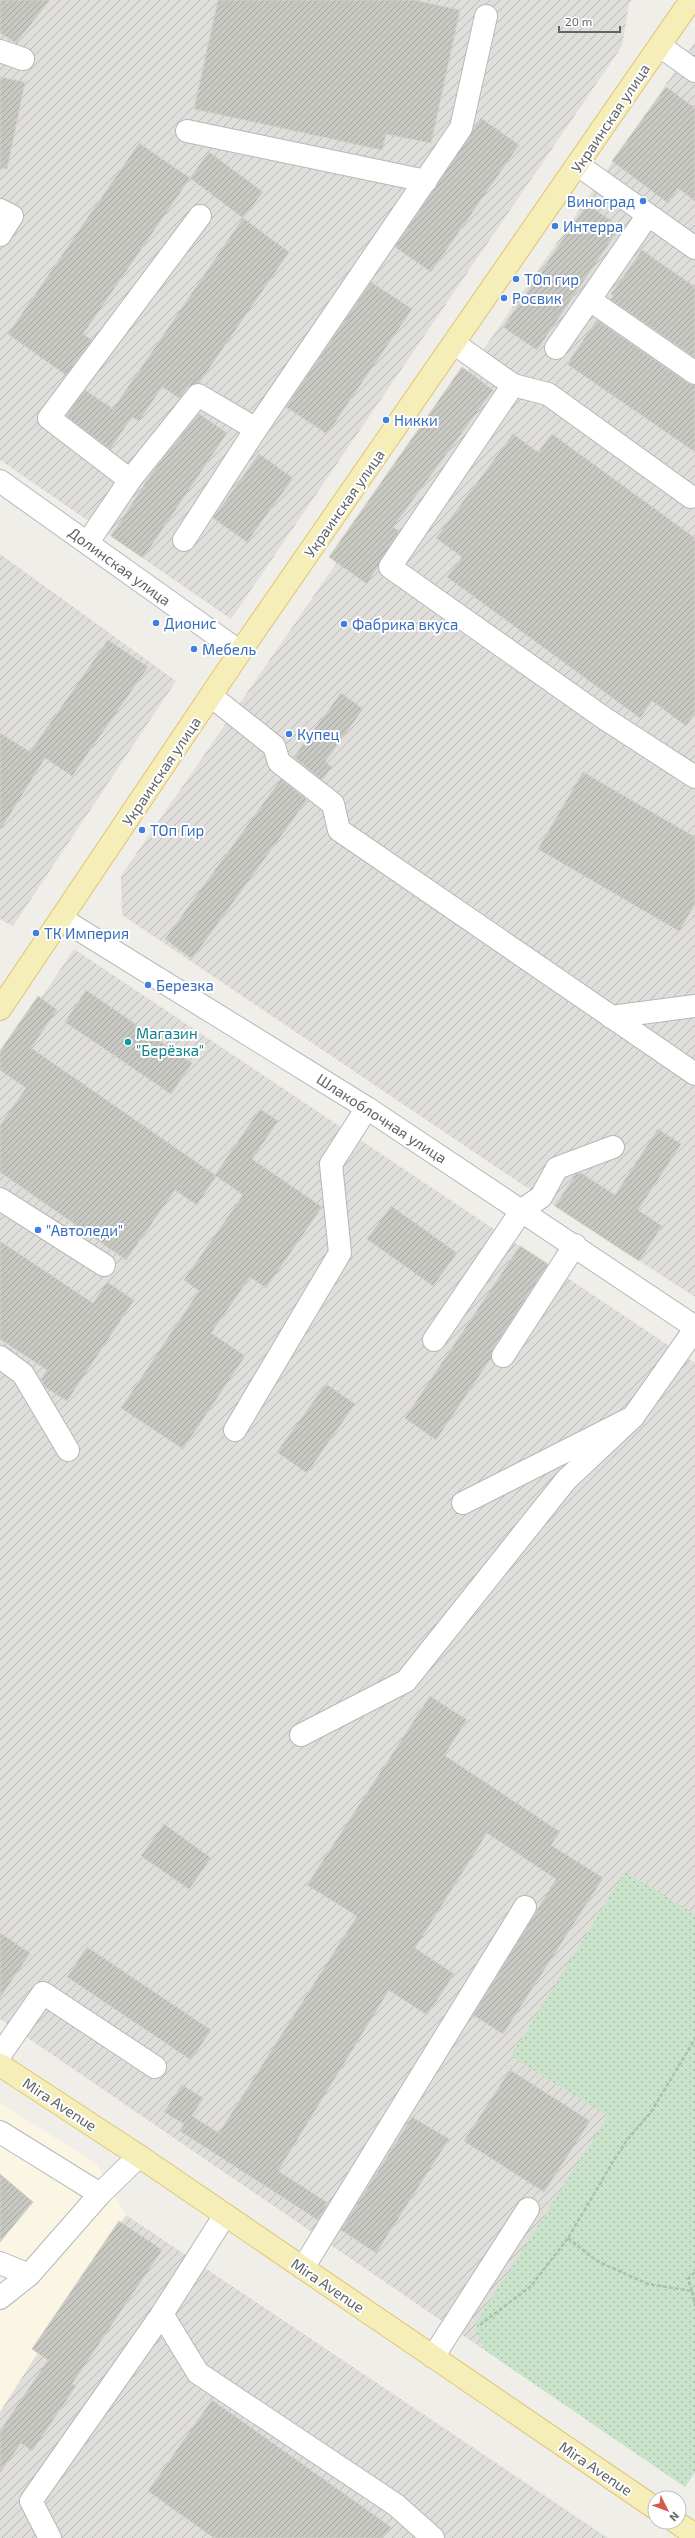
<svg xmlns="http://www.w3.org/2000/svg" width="695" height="2538" viewBox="0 0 695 2538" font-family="'Exo 2',sans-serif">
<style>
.commercial{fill:#faf6e3}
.industrial{fill:url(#industrial-furrows)}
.grass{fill:url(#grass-dots)}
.building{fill:url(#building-hatch);stroke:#d4d0c8}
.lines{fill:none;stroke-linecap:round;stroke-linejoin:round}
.minor-casing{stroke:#b5b8bb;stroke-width:24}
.major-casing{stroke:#e0c571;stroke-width:24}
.path{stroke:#a3c4ae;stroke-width:2.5;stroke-dasharray:4 2;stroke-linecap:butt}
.minor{stroke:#fff;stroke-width:22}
.major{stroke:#f5eeb8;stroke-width:22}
.shop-dot{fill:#3f7fe0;stroke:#fff;stroke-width:1.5}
.culture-dot{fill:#0f9aa8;stroke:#fff;stroke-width:1.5}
.labels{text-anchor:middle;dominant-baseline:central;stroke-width:4;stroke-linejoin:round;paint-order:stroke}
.street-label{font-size:15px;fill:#606367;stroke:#fff}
.shop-label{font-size:15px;fill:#366cbe;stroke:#fff;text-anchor:start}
.culture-label{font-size:15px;fill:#0d838f;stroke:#fff;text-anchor:start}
</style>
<defs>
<pattern id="industrial-furrows" width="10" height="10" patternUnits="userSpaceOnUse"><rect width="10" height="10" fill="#dfdeda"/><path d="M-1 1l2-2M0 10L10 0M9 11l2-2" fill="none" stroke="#b8b8b5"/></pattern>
<pattern id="grass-dots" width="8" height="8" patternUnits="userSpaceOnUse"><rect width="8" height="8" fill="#c9e4ca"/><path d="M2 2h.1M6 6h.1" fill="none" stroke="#a7bca8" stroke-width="1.8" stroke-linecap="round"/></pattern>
<pattern id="building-hatch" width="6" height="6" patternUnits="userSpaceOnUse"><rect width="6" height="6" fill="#c8c8c3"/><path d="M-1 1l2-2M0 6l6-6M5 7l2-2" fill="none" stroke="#a6a6a2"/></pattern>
</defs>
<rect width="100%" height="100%" fill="#f0eee9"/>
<path class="commercial" d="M0 2103 97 2164 126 2215 0 2412Z"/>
<g class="industrial">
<path d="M0 0H632L629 4 622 46 231 619 0 460Z"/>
<path d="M695 42V1297L541 1197 122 915 121 876Z"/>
<path d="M0 554 176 681 13 926 0 919Z"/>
<path d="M74 949 695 1363V2472L685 2487 0 2019V1060Z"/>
<path d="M126 2215 608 2538H0V2412Z"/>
</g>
<path class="grass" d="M625 1872 695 1914V2472L685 2487 486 2351 476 2332 477 2321 608 2116 511 2056Z"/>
<g class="building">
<path d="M0 0H50L16 43 0 33Z"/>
<path d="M218 0H414L460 10 431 143 386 134 382 150 194 109Z"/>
<path d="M0 77 25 82 7 169 0 168Z"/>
<path d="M666 87 695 108V201L678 188 668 203 612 161Z"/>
<path d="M481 118 519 145 431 272 395 247Z"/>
<path d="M139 143 190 178 83 334 92 340 66 375 8 334Z"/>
<path d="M209 152 263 192 243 218 190 178Z"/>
<path d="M587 204 620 227 537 350 503 327Z"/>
<path d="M243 218 289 252 199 383 188 387 179 398 162 387 139 421 132 417 110 449 66 416 85 390 113 409Z"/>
<path d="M642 250 695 287V358L611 300 614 296 611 294Z"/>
<path d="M371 282 412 309 327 434 286 407Z"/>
<path d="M597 320 688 383 695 385V452L567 364Z"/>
<path d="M462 367 493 390 393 527 399 531 367 584 329 557Z"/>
<path d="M199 414 227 433 143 558 111 536 154 470Z"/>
<path d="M513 434 538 452 552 434 695 538V714L686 726 652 701 640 718 447 577 462 557 436 538Z"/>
<path d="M259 454 293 478 247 542 213 518Z"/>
<path d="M108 640 148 667 72 776 45 758 0 830V733L30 752Z"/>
<path d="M341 693 363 709 325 762 332 767 322 780 294 757Z"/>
<path d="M583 772 695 837V904L679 931 538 849Z"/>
<path d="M281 779 307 800 192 959 165 939Z"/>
<path d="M86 990 192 1063 171 1094 65 1022Z"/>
<path d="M38 996 57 1010 31 1048 215 1175 260 1109 278 1121 252 1159 322 1207 266 1288 250 1277 211 1333 245 1356 183 1449 121 1408 199 1291 184 1280 243 1195 216 1176 197 1205 175 1190 126 1260 0 1172V1125L26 1088 0 1070V1051Z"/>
<path d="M658 1129 681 1144 638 1210 662 1226 639 1261 555 1206 576 1174 581 1173 615 1195Z"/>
<path d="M391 1206 457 1253 433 1286 367 1239Z"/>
<path d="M0 1241 93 1303 107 1282 134 1300 67 1401 45 1387 41 1379 47 1370 0 1339Z"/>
<path d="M520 1246 548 1264 493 1349 491 1358 436 1440 405 1418Z"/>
<path d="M326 1384 355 1404 307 1473 277 1452Z"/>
<path d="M430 1696 467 1720 444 1755 560 1832 551 1845 603 1878 503 2034 473 2015 556 1879 487 1833 415 1948 454 1974 427 2015 389 1990 278 2171 328 2203 318 2220 180 2131 184 2124 164 2112 182 2085 203 2098 192 2116 219 2133 357 1916 307 1885Z"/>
<path d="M164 1824 211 1858 189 1889 141 1856Z"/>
<path d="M0 1933 30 1953 0 1998Z"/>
<path d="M87 1947 211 2030 191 2060 67 1977Z"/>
<path d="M510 2070 590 2121 544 2192 464 2141Z"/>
<path d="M412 2117 449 2139 376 2253 341 2230Z"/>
<path d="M0 2174 33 2202 0 2242Z"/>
<path d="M119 2221 162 2250 72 2384 76 2386 32 2451 21 2443 0 2473V2431L48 2360 32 2349Z"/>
<path d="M212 2400 391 2527 383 2538H214L148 2491Z"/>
</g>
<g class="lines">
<g class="minor-casing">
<g id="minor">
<path d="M660 46 695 71"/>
<path d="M0 51 23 59"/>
<path d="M187 131 426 181"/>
<path d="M578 165 695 248"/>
<path d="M0 210 12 216 0 235"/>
<path d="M590 300 695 373"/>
<path d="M455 344 513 385 390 567 604 718 695 777"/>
<path d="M556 348 648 215"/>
<path d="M513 385 548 394 691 497"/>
<path d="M130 480 198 395 256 429"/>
<path d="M0 481 240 652"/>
<path d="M184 540 256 429 461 128 486 16"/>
<path d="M88 542 130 480 49 418 200 216"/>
<path d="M211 696 274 746 279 762 333 804 339 830 695 1074"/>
<path d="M62 919 367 1108 695 1327"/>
<path d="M611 1017 695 1006"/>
<path d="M0 1199 104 1265"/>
<path d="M434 1340 522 1210 541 1197 557 1168 613 1147"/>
<path d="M503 1356 575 1245"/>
<path d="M0 1357 23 1374 68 1450"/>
<path d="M235 1430 340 1253 331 1164 367 1108"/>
<path d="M463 1503 633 1417 695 1329"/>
<path d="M301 1735 406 1681 566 1480 633 1417"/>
<path d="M0 2055 43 1993 155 2067"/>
<path d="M0 2132 100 2194"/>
<path d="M225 2215 162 2314 198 2373 396 2505 433 2538"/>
<path d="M0 2263 29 2275"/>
<path d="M303 2268 525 1907"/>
<path d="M0 2298 29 2275 100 2194 139 2156"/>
<path d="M433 2357 528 2209"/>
<path d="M50 2538 31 2501 162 2314"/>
</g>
</g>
<g class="major-casing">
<g id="major">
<path d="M0 1009 240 652 691 0"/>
<path d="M0 2065 139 2156 655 2508"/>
<path d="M676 2522 695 2535"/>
</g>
</g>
<g class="path">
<path d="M568 2238 597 2261 648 2284 692 2291 695 2306"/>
<path d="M692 2291 688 2279 695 2272"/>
<path d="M480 2325 531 2286 568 2238 614 2160 627 2140 651 2112 695 2039"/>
</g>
<use href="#minor" class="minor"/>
<use href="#major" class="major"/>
</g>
<g class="shop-dot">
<circle cx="643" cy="201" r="4"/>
<circle cx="555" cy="226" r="4"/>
<circle cx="516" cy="279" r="4"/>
<circle cx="504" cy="298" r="4"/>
<circle cx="386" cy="420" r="4"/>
<circle cx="156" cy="623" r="4"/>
<circle cx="344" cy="624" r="4"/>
<circle cx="194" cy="649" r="4"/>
<circle cx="289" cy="734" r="4"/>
<circle cx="142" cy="830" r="4"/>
<circle cx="36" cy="933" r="4"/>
<circle cx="148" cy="985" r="4"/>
<circle cx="38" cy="1230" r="4"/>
</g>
<circle class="culture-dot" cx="128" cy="1042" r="4"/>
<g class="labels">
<g class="street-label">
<text transform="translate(610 118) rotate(-56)">Украинская улица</text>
<text transform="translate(344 503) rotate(-55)">Украинская улица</text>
<text transform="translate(120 566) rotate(36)">Долинская улица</text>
<text transform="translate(161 771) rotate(-56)">Украинская улица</text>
<text transform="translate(382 1118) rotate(33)">Шлакоблочная улица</text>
<text transform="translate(60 2104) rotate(33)">Mira Avenue</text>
<text transform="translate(328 2285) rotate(34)">Mira Avenue</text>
<text transform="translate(596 2468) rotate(34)">Mira Avenue</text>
</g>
<g class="shop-label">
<text x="635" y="201" text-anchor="end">Виноград</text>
<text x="563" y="226">Интерра</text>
<text x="524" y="279">ТОп гир</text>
<text x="512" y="298">Росвик</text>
<text x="394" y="420">Никки</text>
<text x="164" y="623">Дионис</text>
<text x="352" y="624">Фабрика вкуса</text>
<text x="202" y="649">Мебель</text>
<text x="297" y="734">Купец</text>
<text x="150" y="830">ТОп Гир</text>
<text x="44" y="933">ТК Империя</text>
<text x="156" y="985">Березка</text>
<text x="46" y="1230">"Автоледи"</text>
</g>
<g class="culture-label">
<text x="136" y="1033">Магазин<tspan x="136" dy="17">"Берёзка"</tspan></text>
</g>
</g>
<g transform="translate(667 2510) rotate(132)"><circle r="19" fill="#ffffff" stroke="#bfc1c2"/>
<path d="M0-3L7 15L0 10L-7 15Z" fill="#d45b4a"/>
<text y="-6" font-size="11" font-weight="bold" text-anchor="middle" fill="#606367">N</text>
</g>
<path d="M559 26v6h61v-6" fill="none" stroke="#606367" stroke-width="2"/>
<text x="565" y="26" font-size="12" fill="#606367" stroke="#ffffff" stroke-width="3" paint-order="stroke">20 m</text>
</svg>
